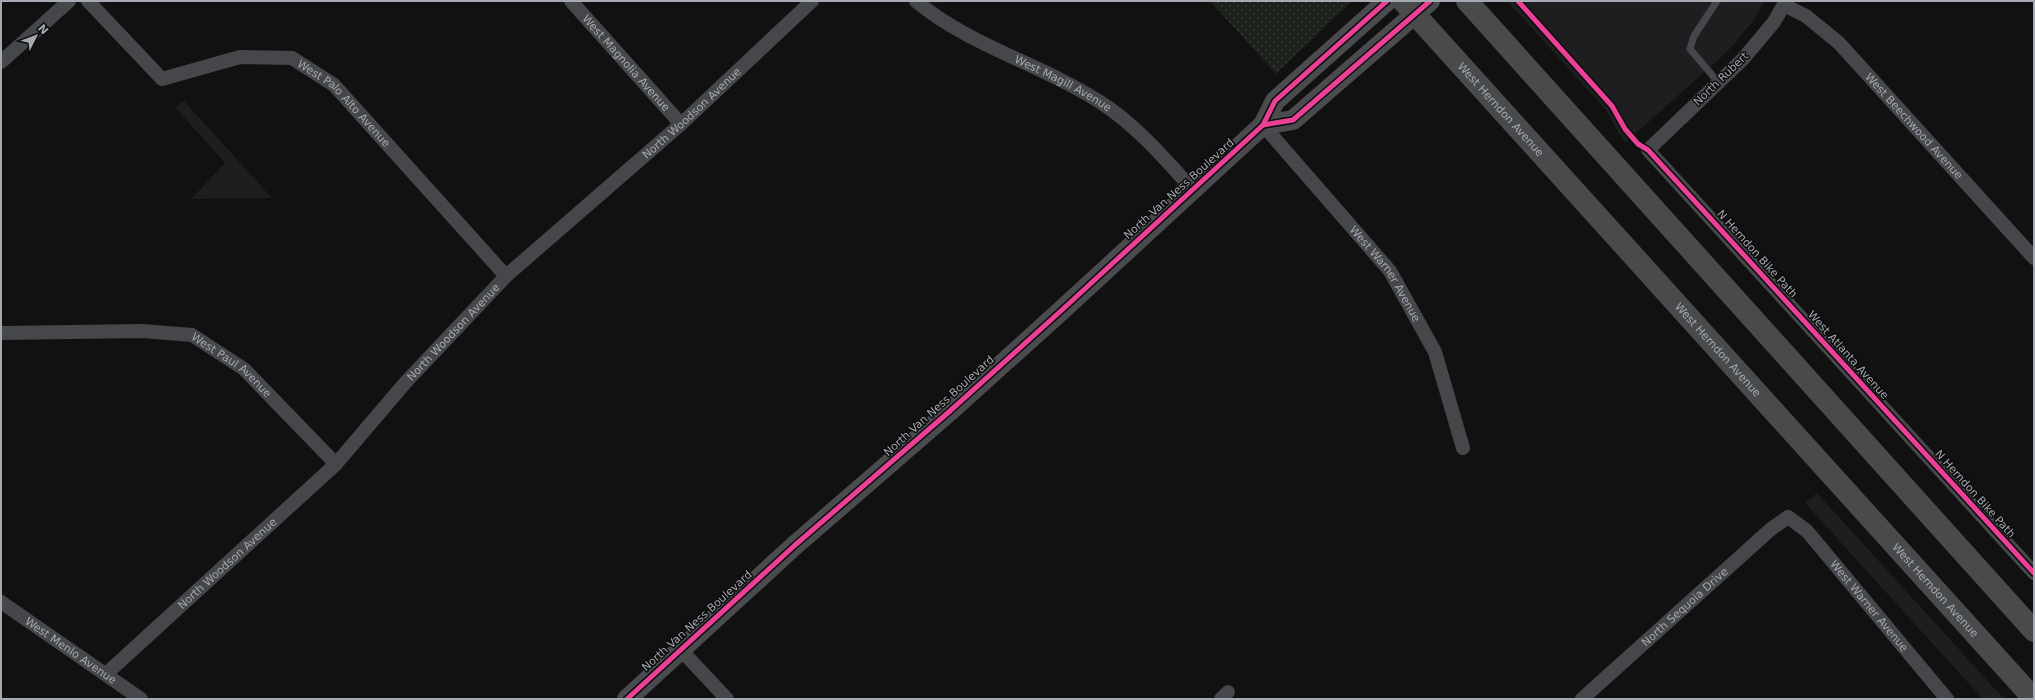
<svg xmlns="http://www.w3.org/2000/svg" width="2035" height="700" viewBox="0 0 2035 700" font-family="'DejaVu Sans',sans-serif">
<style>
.built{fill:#1e1e20}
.grass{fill:url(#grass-dots)}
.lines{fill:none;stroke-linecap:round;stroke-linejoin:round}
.lane{stroke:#46474a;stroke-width:7}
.street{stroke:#46474a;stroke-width:14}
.secondary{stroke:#4a4b4e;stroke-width:20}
.primary{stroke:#494a4c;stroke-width:22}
.cycleway-casing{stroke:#0c0c0d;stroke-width:8}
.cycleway{stroke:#ea4096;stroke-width:5}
.labels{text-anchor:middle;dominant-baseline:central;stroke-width:3;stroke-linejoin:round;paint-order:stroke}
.street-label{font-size:11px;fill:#a4a9b2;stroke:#0c0c0d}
</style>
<defs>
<pattern id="grass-dots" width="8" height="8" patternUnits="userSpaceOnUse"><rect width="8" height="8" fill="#1c211c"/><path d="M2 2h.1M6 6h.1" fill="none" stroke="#3a3e3b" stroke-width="1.8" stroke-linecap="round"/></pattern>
</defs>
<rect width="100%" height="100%" fill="#111112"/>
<g class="built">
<path d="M1507 1H1765L1752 22 1727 52 1626 142 1619 134 1606 110Z"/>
<path d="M184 101 272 198 191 199 225 163 175 107Z"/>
<path d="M1817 493 2004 699H1983L1805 503Z"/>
</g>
<path class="grass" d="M1210 1H1352L1276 74Z"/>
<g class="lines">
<path class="lane" d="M1717 1 1694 36 1690 49 1718 82"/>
<g class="street">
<path id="s1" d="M88 1 162 79 240 57 292 58 334 85 506 276"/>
<path id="s2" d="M571 1 681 124"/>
<path id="s3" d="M916 1C970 46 1041 64 1100 102 1136 125 1164 158 1193 190"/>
<path d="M1786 1 1774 22 1743 59 1648 150 2034 573"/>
<path id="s4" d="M1784 5 1806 16 1839 43 2034 258"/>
<path d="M1 62 69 1"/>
<path id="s5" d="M1263 125 1390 271 1435 352 1463 448"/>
<path id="s6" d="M1 333 142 331 192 335 244 369 336 464"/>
<path id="s7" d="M1 602 141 699"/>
<path d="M681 650 727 699"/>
<path id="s8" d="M106 674 336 464 405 383 506 276 681 124 812 1"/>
<path d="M1221 699 1228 692"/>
<path id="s9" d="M1582 699 1771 529 1788 517 1807 531 1947 699"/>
</g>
<g class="secondary">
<path d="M1263 125 1293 120 1430 1"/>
<path d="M627 699 794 546 950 411 1063 309 1263 125 1275 101 1387 1"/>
</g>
<g class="primary">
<path id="s10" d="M1403 1 2034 699"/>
<path d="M1467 1 2034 631"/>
</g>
<g class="cycleway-casing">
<g id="cycleway">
<path d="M1518 1 1612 106 1625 129 1638 144 1648 150 2034 573"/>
<path d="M1263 125 1293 120 1430 1"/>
<path d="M627 699 794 546 950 411 1063 309 1263 125 1275 101 1387 1"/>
</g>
</g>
<use href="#cycleway" class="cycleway"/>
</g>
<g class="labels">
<g class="street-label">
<text stroke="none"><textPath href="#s2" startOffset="83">West Magnolia Avenue</textPath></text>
<text transform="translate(1721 79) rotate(-44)">North Rubert</text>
<text stroke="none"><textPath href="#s3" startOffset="169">West Magill Avenue</textPath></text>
<text stroke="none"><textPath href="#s1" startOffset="310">West Palo Alto Avenue</textPath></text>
<text stroke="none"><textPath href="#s10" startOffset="146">West Herndon Avenue</textPath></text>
<text stroke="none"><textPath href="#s8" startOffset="812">North Woodson Avenue</textPath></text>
<text stroke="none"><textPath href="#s4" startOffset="179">West Beechwood Avenue</textPath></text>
<text transform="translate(1179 189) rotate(-42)">North Van Ness Boulevard</text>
<text transform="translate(1757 254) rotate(48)">N Herndon Bike Path</text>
<text stroke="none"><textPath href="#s5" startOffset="193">West Warner Avenue</textPath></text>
<text stroke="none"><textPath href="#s8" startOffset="488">North Woodson Avenue</textPath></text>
<text stroke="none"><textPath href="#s10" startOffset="470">West Herndon Avenue</textPath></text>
<text transform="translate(1848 355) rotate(48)">West Atlanta Avenue</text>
<text stroke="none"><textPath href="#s6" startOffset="241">West Paul Avenue</textPath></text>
<text transform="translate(939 406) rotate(-42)">North Van Ness Boulevard</text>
<text transform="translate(1975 494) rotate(48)">N Herndon Bike Path</text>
<text stroke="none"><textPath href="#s8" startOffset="164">North Woodson Avenue</textPath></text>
<text stroke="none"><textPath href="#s10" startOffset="794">West Herndon Avenue</textPath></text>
<text stroke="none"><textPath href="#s9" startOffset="396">West Warner Avenue</textPath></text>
<text stroke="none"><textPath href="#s9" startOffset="138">North Sequoia Drive</textPath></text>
<text transform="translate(697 621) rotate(-42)">North Van Ness Boulevard</text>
<text stroke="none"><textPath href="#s7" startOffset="85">West Menlo Avenue</textPath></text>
</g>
</g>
<rect width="2035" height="700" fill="none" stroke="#a4a9b2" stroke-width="4"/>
<g transform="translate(36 36) rotate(48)" stroke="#0c0c0d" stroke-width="3" paint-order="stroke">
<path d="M0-3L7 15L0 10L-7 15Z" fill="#a4a9b2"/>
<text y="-6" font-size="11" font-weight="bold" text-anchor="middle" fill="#a4a9b2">N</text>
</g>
</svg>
